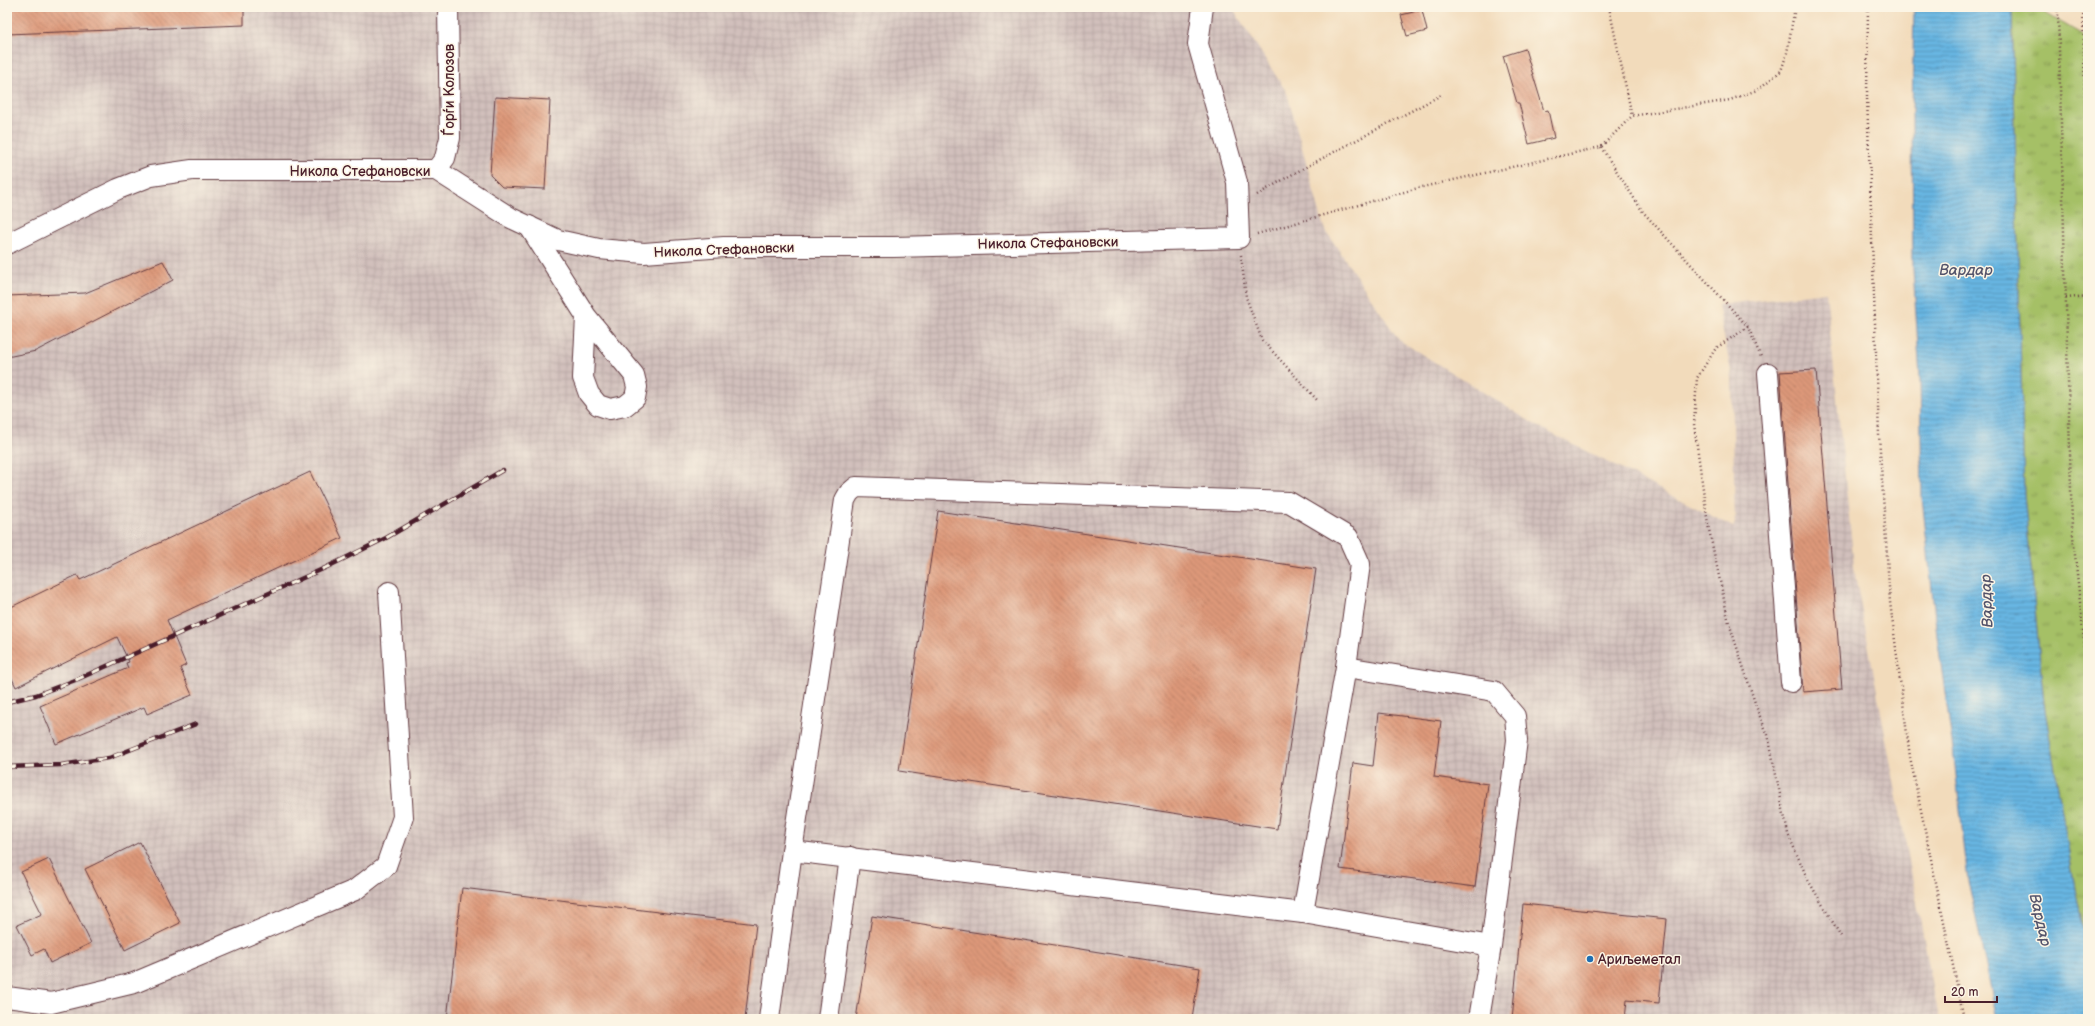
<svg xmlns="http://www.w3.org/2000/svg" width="2095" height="1026" viewBox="0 0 2095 1026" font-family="'Balsamiq Sans',sans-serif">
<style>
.industrial{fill:url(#industrial-grid)}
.grass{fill:url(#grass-tufts);stroke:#787048}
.water{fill:url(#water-rules);stroke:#586a86}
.building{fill:url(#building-back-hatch)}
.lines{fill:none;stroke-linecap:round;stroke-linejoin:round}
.minor-casing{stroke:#633b41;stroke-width:22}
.path{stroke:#633b41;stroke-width:2.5;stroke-dasharray:1 3;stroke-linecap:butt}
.minor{stroke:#fff;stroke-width:20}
.rail-casing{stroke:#4a1f2b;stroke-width:4.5}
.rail{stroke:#fcf5e5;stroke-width:3;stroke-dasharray:9;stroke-linecap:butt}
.poi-dot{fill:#1f6fb2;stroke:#fcf5e5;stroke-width:1.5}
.labels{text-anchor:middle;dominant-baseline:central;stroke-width:3;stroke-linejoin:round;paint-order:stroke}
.street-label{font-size:14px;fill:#4a1f2b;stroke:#fcf5e5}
.poi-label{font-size:14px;fill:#4a1f2b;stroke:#fcf5e5;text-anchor:start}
.water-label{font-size:15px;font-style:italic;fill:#54546b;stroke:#fcf5e5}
</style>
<defs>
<pattern id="industrial-grid" width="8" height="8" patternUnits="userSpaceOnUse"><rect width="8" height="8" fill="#d1c0bc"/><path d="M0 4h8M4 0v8" fill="none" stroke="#b5a5a2"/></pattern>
<pattern id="grass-tufts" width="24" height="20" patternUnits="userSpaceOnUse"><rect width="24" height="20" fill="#a5c066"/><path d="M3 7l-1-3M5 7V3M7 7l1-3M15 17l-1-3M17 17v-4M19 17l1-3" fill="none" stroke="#889b54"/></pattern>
<pattern id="water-rules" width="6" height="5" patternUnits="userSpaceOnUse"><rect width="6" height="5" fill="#67b6e2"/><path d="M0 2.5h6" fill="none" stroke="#5793b7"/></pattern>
<pattern id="building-back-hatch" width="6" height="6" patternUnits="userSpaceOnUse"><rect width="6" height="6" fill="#dd9879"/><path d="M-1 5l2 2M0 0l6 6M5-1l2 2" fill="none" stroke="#b57b63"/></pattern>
</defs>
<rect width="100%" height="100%" fill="#fcf5e5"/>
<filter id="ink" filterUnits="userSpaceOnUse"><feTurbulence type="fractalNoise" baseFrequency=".025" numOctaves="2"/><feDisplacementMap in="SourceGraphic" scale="8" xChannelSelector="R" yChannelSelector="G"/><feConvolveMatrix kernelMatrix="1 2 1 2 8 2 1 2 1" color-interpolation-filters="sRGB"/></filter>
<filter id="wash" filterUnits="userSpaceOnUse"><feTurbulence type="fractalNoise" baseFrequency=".012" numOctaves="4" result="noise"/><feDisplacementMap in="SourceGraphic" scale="16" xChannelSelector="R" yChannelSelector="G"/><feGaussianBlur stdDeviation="0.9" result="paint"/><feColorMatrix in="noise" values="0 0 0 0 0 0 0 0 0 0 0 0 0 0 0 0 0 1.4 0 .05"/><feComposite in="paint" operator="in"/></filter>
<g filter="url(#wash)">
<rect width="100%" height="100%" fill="#f2dbbb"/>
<path class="industrial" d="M7 7H1232L1287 93 1324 228 1399 340 1539 427 1735 528 1732 377 1718 305 1826 292 1855 575 1939 1019H7Z"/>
<path class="grass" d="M2012 7H2035L2088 38V951L2075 889 2044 704 2024 494Z"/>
<path class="water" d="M1914 7H2012L2024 494 2044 704 2075 889 2088 951V1019H1997L1968 880 1953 749 1937 636 1922 498 1920 378 1913 269 1912 113Z"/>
<g id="blocks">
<g class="building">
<path d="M7 7H244V25L7 34Z"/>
<path d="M1422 10 1427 31 1407 36 1401 15Z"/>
<path d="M1525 49 1544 111 1548 110 1554 138 1529 144 1519 103H1517L1503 56Z"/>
<path d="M495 97 550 100 545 189 502 187 490 175Z"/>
<path d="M163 261 173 280 36 351 7 357V296L85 293Z"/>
<path d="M1816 370 1842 689 1803 692 1780 372Z"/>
<path d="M310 472 342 538 167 620 186 665 180 668 192 695 147 714 144 707 56 744 40 706 128 668 126 663 129 662 117 637 16 687 7 668V609L77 575 80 580Z"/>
<path d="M938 511 1316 569 1277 829 899 771Z"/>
<path d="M1379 713 1441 721 1434 777 1488 784 1475 887 1340 869 1353 763 1373 766Z"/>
<path d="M140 842 180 923 125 950 85 869Z"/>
<path d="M49 859 91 943 50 963 44 949 32 955 17 925 42 914 21 872Z"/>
<path d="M462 888 756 924 745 1019H447Z"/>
<path d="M1523 904 1667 919 1659 1003 1627 1000 1625 1019H1512Z"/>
<path d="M872 916 1200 968 1192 1019H856Z"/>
</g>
</g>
</g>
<g filter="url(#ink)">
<use href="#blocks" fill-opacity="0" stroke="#633b41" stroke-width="1"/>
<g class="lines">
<g class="minor-casing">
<g id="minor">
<path d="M436 170 445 158 450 138 448 7"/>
<path d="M529 226 586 316 583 378 589 394 598 405 610 409 625 406 635 398 637 387 634 375 586 316"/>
<path d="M7 244 118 189 151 176 192 170H436L511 218 558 240 599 249 644 253 724 247H894L1239 238 1237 182 1198 44 1203 7"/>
<path d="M1768 373 1791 682"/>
<path d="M1346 667 1494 691 1515 716 1517 740 1491 946 1479 1019"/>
<path d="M792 851 845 500 849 493 856 487 1289 502 1348 537 1360 564 1346 667 1303 913"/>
<path d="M7 997 51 1003 134 983 355 890 386 866 403 817 389 592"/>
<path d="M769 1019 792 851 1303 913 1491 946"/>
<path d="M828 1019 850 857"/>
</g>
</g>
<g class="path">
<path d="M1609 7 1632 116"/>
<path d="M1868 7 1867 97 1879 435 1890 602 1910 757 1964 1019"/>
<path d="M2056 7 2058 12 2072 527 2088 677"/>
<path d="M2083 7 2088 224"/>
<path d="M2084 9 2088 16"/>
<path d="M1601 147 1643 212 1748 327 1761 357"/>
<path d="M1257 195 1291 175 1443 94"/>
<path d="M1257 234 1418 188 1601 147 1632 116 1730 100 1757 90 1781 71 1787 53 1795 7"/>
<path d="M1241 255 1246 297 1262 340 1318 401"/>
<path d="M2066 298 2088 296"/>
<path d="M1748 327 1716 348 1697 378 1694 424 1708 525 1729 623 1758 712 1768 735 1788 834 1808 880 1842 938"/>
</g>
<use href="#minor" class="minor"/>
<g class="rail-casing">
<g id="rail">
<path d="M7 702 36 695 78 679 325 568 386 538 503 470"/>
<path d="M7 767 61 765 109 758 196 724"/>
</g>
</g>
<use href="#rail" class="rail"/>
</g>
</g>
<circle class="poi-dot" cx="1590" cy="959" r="4"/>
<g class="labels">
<g class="street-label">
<text transform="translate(449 90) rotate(-90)">Ѓорѓи Колозов</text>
<text x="360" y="171">Никола Стефановски</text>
<text transform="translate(1048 243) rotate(-1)">Никола Стефановски</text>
<text transform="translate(724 250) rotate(-2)">Никола Стефановски</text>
</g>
<g class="poi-label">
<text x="1598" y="959">Ариљеметал</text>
</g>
<g class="water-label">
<text x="1966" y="270">Вардар</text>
<text transform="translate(1987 601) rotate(-92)">Вардар</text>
<text transform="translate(2040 920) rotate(77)">Вардар</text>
</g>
</g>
<rect width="2095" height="1026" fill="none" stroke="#fcf5e5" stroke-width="24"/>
<path d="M1945 996v6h52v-6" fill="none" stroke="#4a1f2b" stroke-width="2"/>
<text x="1951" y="996" font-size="12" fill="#4a1f2b" stroke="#fcf5e5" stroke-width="3" paint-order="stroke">20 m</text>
</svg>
